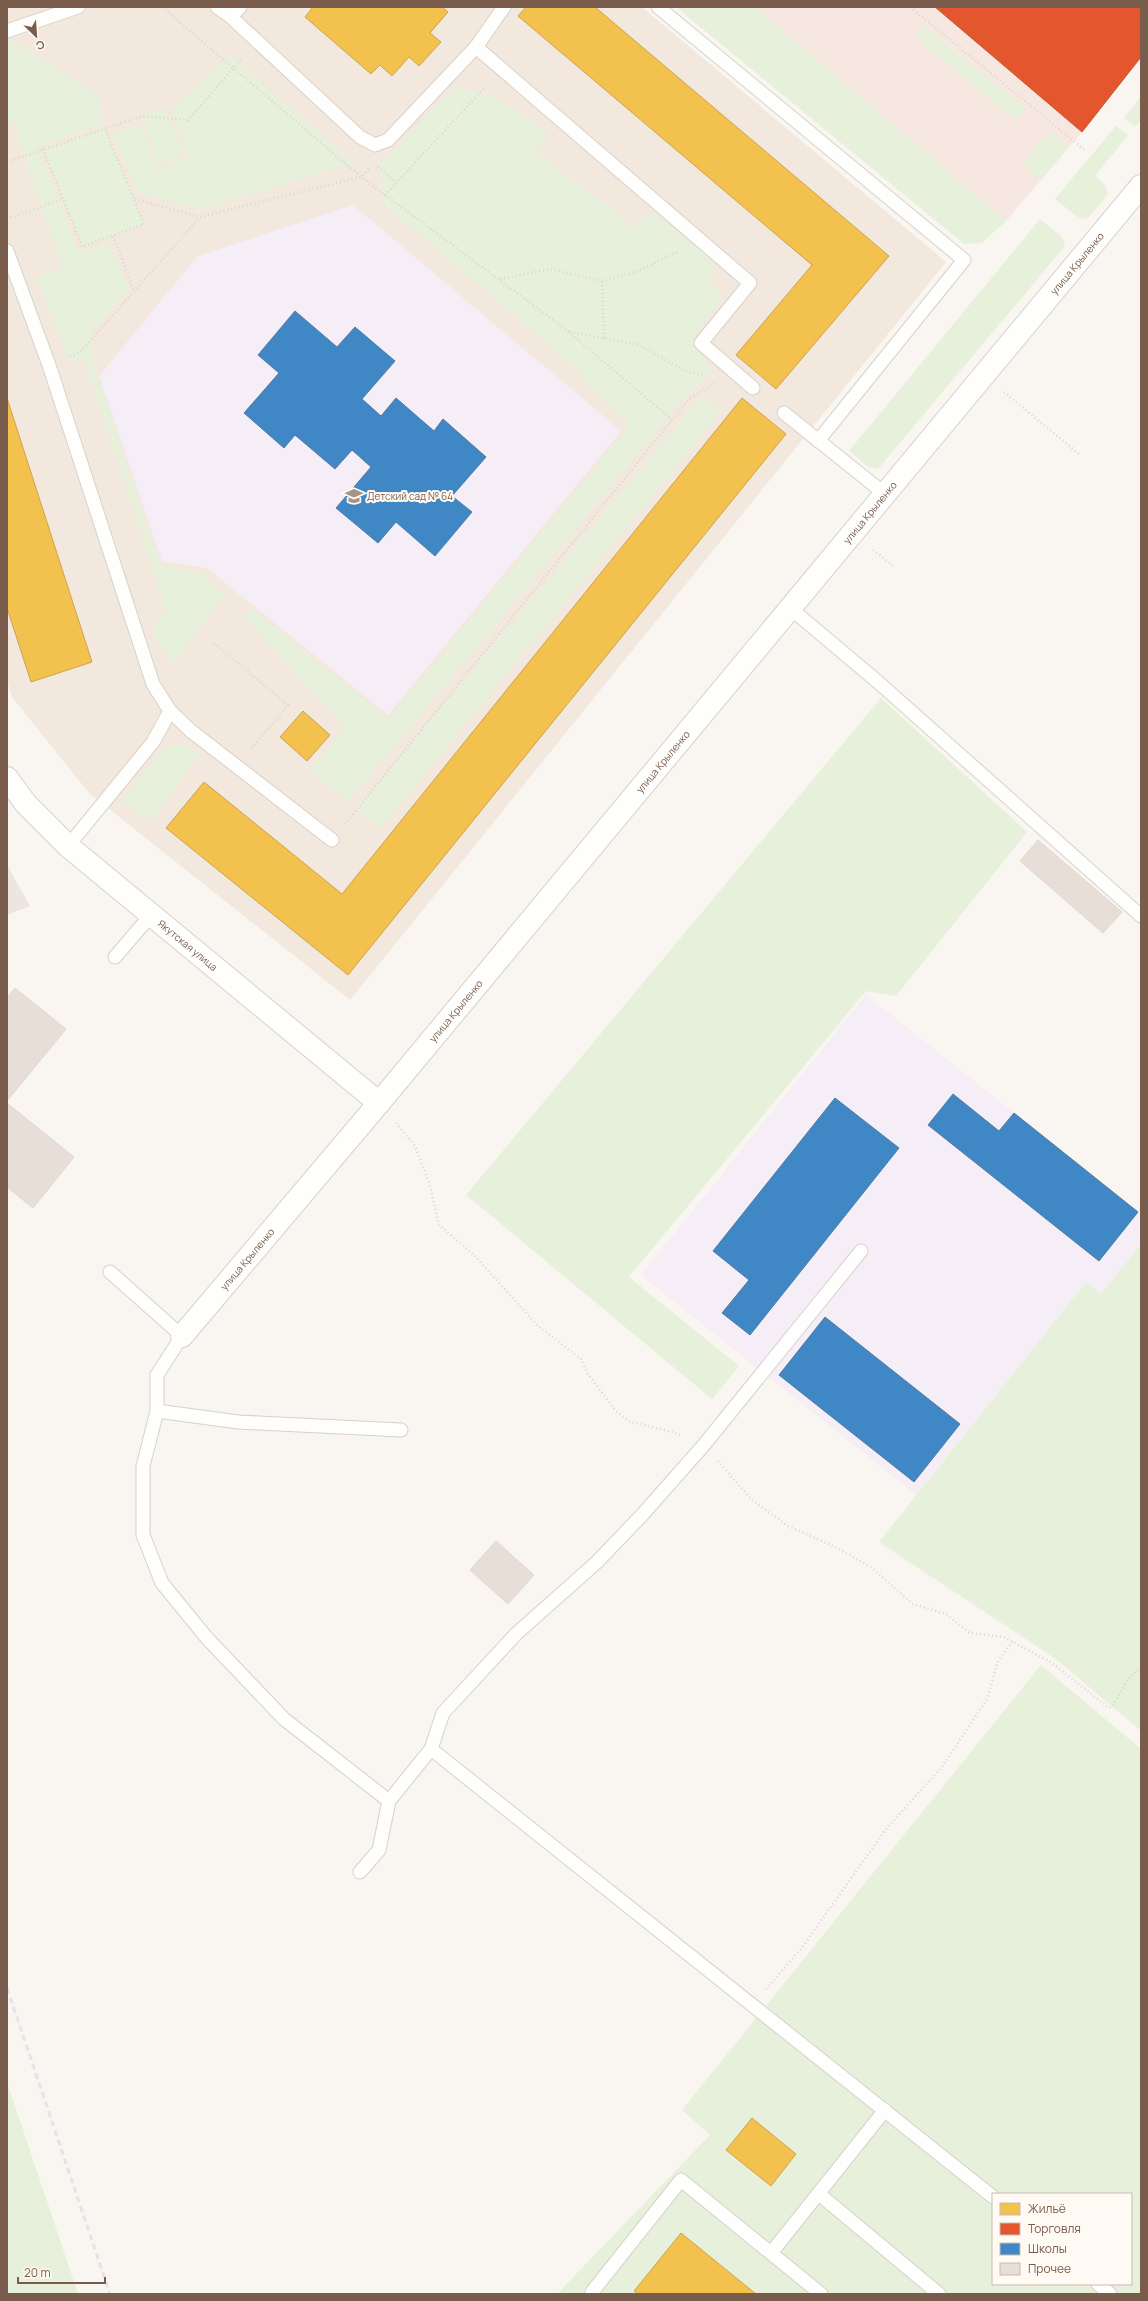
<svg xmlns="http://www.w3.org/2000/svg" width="1148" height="2301" viewBox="0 0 1148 2301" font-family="Manrope,sans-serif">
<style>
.residential{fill:#f2e8de}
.commercial{fill:#f6e8e1}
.industrial{fill:#ede5e0}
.education{fill:#f6eef6}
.green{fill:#e7f0db;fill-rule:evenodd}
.homes{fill:#f2c14e;stroke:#cea34e}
.shops{fill:#e4572e;stroke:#c45837}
.schools{fill:#3f88c5;stroke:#517ba1}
.building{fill:#e6ded7;stroke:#e2d8d2}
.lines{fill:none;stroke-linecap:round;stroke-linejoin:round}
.lane-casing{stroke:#d7d1cb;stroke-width:15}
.street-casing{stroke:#d7d1cb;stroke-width:24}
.path{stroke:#dcd5d0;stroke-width:2.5;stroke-dasharray:1 3;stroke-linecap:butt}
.lane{stroke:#fefefd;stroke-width:13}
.street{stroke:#fefefd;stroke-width:22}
.rail{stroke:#e6e3e7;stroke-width:3;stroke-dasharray:6 4;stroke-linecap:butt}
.labels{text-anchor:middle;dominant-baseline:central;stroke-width:4;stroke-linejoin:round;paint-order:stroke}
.street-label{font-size:10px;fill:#7a5c4d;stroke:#fffaf3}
.poi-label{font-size:10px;fill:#7a5c4d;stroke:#fffaf3;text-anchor:start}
</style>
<rect width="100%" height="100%" fill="#f9f5f0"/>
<path class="residential" d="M7 7H642L946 262 350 1000 89 793 12 697 7 681Z"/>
<path class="commercial" d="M755 7H1141V57L1082 132 1006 221Z"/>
<path class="industrial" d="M7 865 30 906 7 915Z"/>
<g class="education">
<path d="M353 205 621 431 388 715 207 568 162 561 99 376 198 256Z"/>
<path d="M866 995 1138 1212 1141 1208V1244L1101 1294 1086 1282 916 1495 641 1275Z"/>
</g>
<g class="green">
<path d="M676 7H755L1006 221 982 243 964 244Z"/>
<path d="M924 26 1025 108 1015 120 915 37Z"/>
<path d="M12 40 98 96 104 123 37 146 79 253 109 243 128 289 91 333 95 367 160 565 203 573 224 595 175 662 167 658 152 629 166 611 84 359 70 362 36 278 63 268 21 148 14 122 7 124V42Z"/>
<path d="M230 55 354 163 201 210 139 193 113 133 141 124 158 168 188 157 171 110Z"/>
<path d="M456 86 496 98 549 132 535 151 635 228 651 212 716 262 708 279 722 297 692 338 713 374 690 390 348 802 309 771 345 728 244 617 252 609 388 719 630 425 582 379 586 377 383 203 385 195 378 166Z"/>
<path d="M1141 96V120L1135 127 1124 118Z"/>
<path d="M165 107 183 154 159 163 142 116Z"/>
<path d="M1116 126 1128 135 1095 176 1105 185 1108 194 1087 219 1078 217 1055 199Z"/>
<path d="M105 129 144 224 82 247 43 149Z"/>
<path d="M1050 131 1069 147 1041 179 1023 163Z"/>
<path d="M1040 219 1062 237 1065 246 878 469 868 467 849 451Z"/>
<path d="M701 397 721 412 381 827 357 809Z"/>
<path d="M881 698 1027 832 896 996 866 991 629 1277 739 1366 712 1399 466 1195Z"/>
<path d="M182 744 200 755 150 821 121 801 166 745Z"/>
<path d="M1141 1244V1731L1056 1659 879 1542 1086 1282 1101 1294Z"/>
<path d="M1041 1665 1141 1749V2294H557L710 2135 682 2110ZM993 2194H1131V2284H993Z"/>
<path d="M7 2082 78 2294H7Z"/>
</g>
<g class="homes">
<path d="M313 7H442L448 12 430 33 441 42 419 66 409 57 392 76 380 65 371 74 305 17Z"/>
<path d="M526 7H595L889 256 776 389 736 355 812 265 518 16Z"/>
<path d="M7 398 92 662 31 682 7 608Z"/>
<path d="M742 398 786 434 348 975 166 828 204 782 342 894Z"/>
<path d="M303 711 330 735 307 761 280 737Z"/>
<path d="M752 2118 796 2154 771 2186 726 2150Z"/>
<path d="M681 2233 756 2294H638L634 2291Z"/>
</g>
<path class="shops" d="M935 7H1141V57L1082 132Z"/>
<g class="schools">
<path d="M295 311 337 347 355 327 395 361 362 399 381 416 396 398 434 431 443 419 486 457 452 496 472 512 435 556 396 522 378 543 336 508 371 467 352 450 335 469 295 435 284 448 244 413 279 373 258 355Z"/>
<path d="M953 1094 999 1131 1014 1113 1138 1212 1099 1261 928 1125Z"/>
<path d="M835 1098 899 1148 750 1335 722 1313 749 1280 713 1251Z"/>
<path d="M825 1317 960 1424 914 1482 779 1375Z"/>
</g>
<g class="building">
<path d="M1038 840 1122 912 1103 933 1020 861Z"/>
<path d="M15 988 66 1029 7 1101V998Z"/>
<path d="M7 1103 74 1157 33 1208 7 1187Z"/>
<path d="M496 1541 534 1575 508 1604 470 1570Z"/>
</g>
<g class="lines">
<g class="lane-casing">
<g id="lane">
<path d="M217 7 231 17 360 137 375 145 388 140 476 47 750 283 701 343 753 388"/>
<path d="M658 7 964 260 818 441"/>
<path d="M231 17 240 7"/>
<path d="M7 31 78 7"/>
<path d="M476 47 504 7"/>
<path d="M7 251 49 365 153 684 170 711 153 742 68 846"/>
<path d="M784 413 885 494"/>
<path d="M790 608 878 682 1141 916"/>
<path d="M170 711 191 731 332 840"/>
<path d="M115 957 151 915"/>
<path d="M110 1272 182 1336 157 1375V1411L143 1466V1535L162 1583 206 1637 284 1719 389 1801"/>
<path d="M157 1411 238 1422 401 1430"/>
<path d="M431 1749 993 2197"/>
<path d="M360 1872 379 1850 389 1801 431 1749 443 1713 516 1634 597 1562 642 1515 703 1446 861 1251"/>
<path d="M819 2194 939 2294"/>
<path d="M771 2253 885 2110"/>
<path d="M1098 2284 1110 2294"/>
<path d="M594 2294 592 2292 681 2180 821 2294"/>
</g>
</g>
<g class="street-casing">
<g id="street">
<path id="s1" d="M7 778 26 804 68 846 379 1103"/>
<path id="s2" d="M182 1336 379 1103 1141 186"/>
</g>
</g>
<g class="path">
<path d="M162 7 361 177 569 332 672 420"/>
<path d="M910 7 1086 151"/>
<path d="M43 149 82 247 144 224 105 129"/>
<path d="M7 162 142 116 188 120 242 58"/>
<path d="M378 167 396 183"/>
<path d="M385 195 486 86"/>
<path d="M135 199 200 217"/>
<path d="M7 219 63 199"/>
<path d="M113 236 134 291"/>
<path d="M500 279 550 269 602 281 639 271 679 251"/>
<path d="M602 281 604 338"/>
<path d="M570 332 639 345 685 371 704 375"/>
<path d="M70 357 80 352 200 217 361 177 370 167"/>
<path d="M1004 392 1079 454"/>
<path d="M873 550 893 566"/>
<path d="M214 643 288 705 251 749"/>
<path d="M345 824 689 399 715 383"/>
<path d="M396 1123 415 1146 429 1182 439 1225 474 1255 538 1326 581 1359 588 1374 615 1410 628 1421 673 1432 682 1436"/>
<path d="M718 1461 752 1500 788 1526 835 1547 871 1567 913 1604 946 1614 970 1633 1004 1637 1052 1663 1109 1708 1112 1707 1128 1679 1141 1668"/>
<path d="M766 1989 801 1949 886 1829 942 1767 987 1699 998 1661 1013 1641"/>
</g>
<use href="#lane" class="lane"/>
<use href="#street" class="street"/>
<path class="rail" d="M7 1988 110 2294"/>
</g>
<defs>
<g id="school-bare" transform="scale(1.38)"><path d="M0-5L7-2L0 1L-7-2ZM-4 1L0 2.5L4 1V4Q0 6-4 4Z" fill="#a69286" stroke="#fffaf3" stroke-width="2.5" paint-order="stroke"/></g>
</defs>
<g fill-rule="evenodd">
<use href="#school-bare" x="354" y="496"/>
</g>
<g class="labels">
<g class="street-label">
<text stroke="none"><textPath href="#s2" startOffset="1397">улица Крыленко</textPath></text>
<text stroke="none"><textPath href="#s2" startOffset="1073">улица Крыленко</textPath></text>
<text stroke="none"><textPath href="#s2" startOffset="749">улица Крыленко</textPath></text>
<text stroke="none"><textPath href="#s1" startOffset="247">Якутская улица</textPath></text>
<text stroke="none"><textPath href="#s2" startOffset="425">улица Крыленко</textPath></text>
<text stroke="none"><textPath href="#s2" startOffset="101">улица Крыленко</textPath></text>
</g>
<g class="poi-label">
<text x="367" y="496">Детский сад № 64</text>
</g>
</g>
<rect width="1148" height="2301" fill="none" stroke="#7a5c4d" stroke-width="16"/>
<rect x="992" y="2193" width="140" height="92" fill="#fffaf3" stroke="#cabbb1"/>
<rect x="1000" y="2203" width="20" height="12" fill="#f2c14e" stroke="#cabbb1"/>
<text x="1028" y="2213" font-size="12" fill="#7a5c4d">Жильё</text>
<rect x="1000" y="2223" width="20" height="12" fill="#e4572e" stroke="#cabbb1"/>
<text x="1028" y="2233" font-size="12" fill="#7a5c4d">Торговля</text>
<rect x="1000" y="2243" width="20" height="12" fill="#3f88c5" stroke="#cabbb1"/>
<text x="1028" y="2253" font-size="12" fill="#7a5c4d">Школы</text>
<rect x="1000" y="2263" width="20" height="12" fill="#e6ded7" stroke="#cabbb1"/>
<text x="1028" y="2273" font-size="12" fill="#7a5c4d">Прочее</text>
<g transform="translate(36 36) rotate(155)" stroke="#fffaf3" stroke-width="3" paint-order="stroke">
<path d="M0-3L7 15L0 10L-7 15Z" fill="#7a5c4d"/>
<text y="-6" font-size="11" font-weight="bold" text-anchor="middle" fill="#7a5c4d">С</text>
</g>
<path d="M18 2277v6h87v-6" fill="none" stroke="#7a5c4d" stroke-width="2"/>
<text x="24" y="2277" font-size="12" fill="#7a5c4d" stroke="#fffaf3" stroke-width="3" paint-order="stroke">20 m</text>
</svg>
